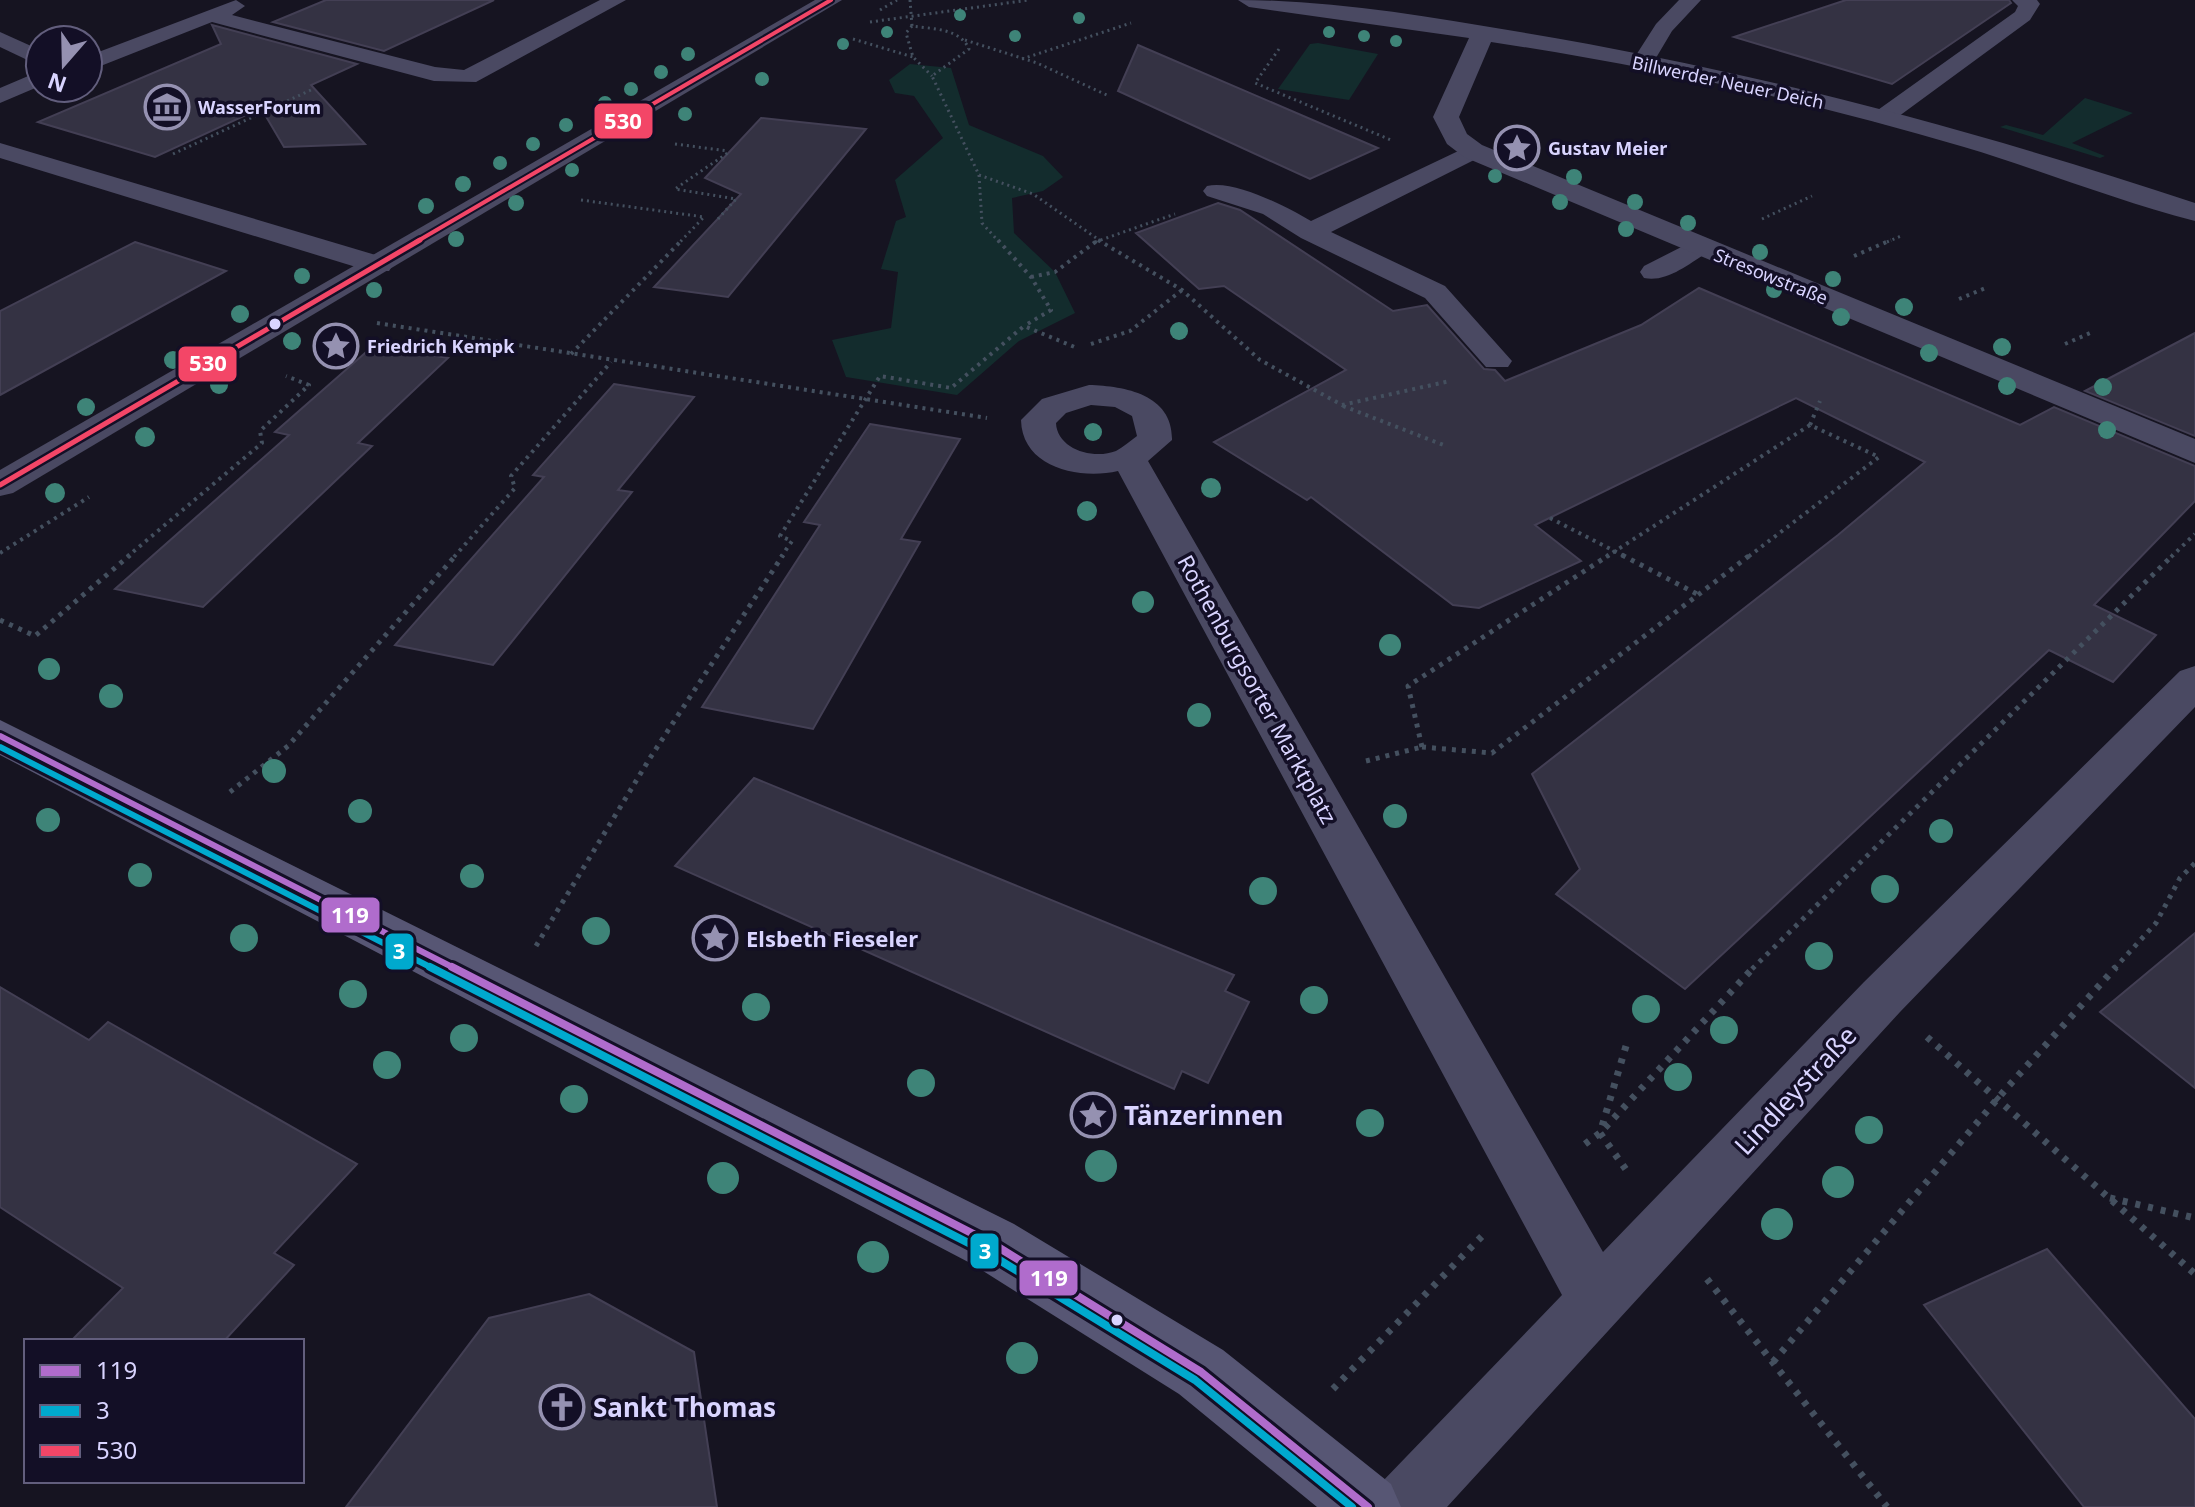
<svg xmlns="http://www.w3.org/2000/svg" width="2195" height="1507" viewBox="0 0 2195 1507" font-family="'Noto Sans',sans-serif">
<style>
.green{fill:#132c2d}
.building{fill:#343243;stroke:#433f54;stroke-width:2}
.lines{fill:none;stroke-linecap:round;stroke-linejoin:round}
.path-far3{stroke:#44505f;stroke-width:3;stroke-dasharray:2 4;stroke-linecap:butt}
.path-far2{stroke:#44505f;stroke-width:4;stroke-dasharray:3 5;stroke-linecap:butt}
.path-far1{stroke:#44505f;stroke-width:5;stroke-dasharray:4 6;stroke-linecap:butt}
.path{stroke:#44505f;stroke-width:7;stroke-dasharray:5 8;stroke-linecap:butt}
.lane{fill:#4a4962;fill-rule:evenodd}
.street{fill:#4a4962;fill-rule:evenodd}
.secondary{fill:#575674;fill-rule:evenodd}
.bus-1-far1-casing{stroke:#130f26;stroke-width:12}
.bus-1-casing{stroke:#130f26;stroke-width:14}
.bus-2-far1-casing{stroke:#130f26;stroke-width:12}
.bus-2-casing{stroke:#130f26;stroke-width:14}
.bus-3-far1-casing{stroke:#130f26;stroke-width:8}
.bus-3-casing{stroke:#130f26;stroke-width:10}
.bus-1-far1{stroke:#b06ccc;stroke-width:6}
.bus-1{stroke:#b06ccc;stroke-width:8}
.bus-2-far1{stroke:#00a9ce;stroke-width:6}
.bus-2{stroke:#00a9ce;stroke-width:8}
.bus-3-far1{stroke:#f34667;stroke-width:4}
.bus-3{stroke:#f34667;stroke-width:5}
.tree{fill:#3e8478}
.bus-dot{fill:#d9d4ff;stroke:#130f26;stroke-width:3}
.labels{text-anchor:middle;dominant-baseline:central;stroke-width:7;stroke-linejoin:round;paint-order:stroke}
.far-street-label{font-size:18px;fill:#d9d4ff;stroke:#130f26}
.far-poi-label{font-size:18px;font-weight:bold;fill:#d9d4ff;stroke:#130f26;text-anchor:start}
.street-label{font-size:22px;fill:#d9d4ff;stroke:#130f26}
.poi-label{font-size:22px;font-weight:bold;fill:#d9d4ff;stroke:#130f26;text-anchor:start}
.near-street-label{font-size:26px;fill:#d9d4ff;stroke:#130f26}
.near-poi-label{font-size:26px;font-weight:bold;fill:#d9d4ff;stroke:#130f26;text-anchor:start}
.line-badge{stroke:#130f26;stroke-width:3}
.badge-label{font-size:22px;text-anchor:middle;font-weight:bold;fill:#fff}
</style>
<rect width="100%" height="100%" fill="#161421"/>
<g class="green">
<path d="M1318 43 1378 54 1349 100 1278 89 1310 44Z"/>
<path d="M910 64 951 68 969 125 1043 156 1063 177 1043 191 1012 198 1014 233 1055 272 1075 313 1019 341 957 395 846 377 832 340 891 328 898 272 881 269 896 221 906 217 895 180 943 138 914 96 895 93 889 80Z"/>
<path d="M2085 98 2133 113 2072 143 2105 156 2100 158 2000 127 2006 125 2043 135Z"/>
</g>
<g class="building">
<path d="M326 0H494L384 51 273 22Z"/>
<path d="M1846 0H2009L2011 3 1892 84 1734 37Z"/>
<path d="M212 25 357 64 311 85 365 144 284 147 261 108 155 157 38 122 221 44Z"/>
<path d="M1138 45 1378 148 1310 179 1118 91Z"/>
<path d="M761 118 866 129 728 297 654 287 741 194 705 178Z"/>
<path d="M1218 203 1240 210 1393 311 1427 305 1484 369 1495 370 1505 381 1641 325 1699 288 2020 425 2054 407 2195 466V501L2094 605 2156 635 2113 682 2049 650 1685 989 1556 894 1580 869 1532 774 1838 535 1925 462 1796 398 1535 525 1581 561 1479 608 1453 605 1311 497 1307 500 1214 442 1346 370 1224 286 1199 289 1136 233Z"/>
<path d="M135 242 226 271 0 395V311Z"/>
<path d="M2195 333V436L2085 391Z"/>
<path d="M394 342 401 350 448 358 358 443 372 446 203 607 115 589 289 435 275 432 373 346 387 348Z"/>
<path d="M614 384 694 397 618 490 632 492 493 665 395 645 544 477 533 475Z"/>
<path d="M870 424 960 439 901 539 920 542 813 729 702 707 820 525 804 522Z"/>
<path d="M754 778 1234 975 1225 991 1249 1002 1208 1083 1182 1071 1174 1089 675 866Z"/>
<path d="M2195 933V1088L2100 1012Z"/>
<path d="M0 987 89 1040 108 1022 357 1164 274 1253 294 1265 224 1341H71L123 1288 0 1207Z"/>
<path d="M2047 1249 2195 1419V1507H2084L1924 1305Z"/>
<path d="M589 1294 694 1352 717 1507H346L489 1318Z"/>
</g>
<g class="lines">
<g class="path-far3">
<path d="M910 0 912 26C932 29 960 28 969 49L932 76 979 175 1033 194 1102 242"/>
<path d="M880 10 897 0"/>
<path d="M870 22 1029 0"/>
<path d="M912 26 906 33 913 57 932 76"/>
<path d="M853 39 913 57"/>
<path d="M965 40 1037 63 1109 96"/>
<path d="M1279 49 1255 83 1391 140"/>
<path d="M1022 59 1131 23"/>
<path d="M675 144 728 151"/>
<path d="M173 154 313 89"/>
<path d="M979 175 982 223 999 242"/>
<path d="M581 200 704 217 680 242"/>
<path d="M718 219 736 199 675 189 729 152"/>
<path d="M1762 219 1812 196"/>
<path d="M1095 242 1175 214"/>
<path d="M1887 242 1901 236"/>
</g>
<g class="path-far2">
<path d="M998 240 1031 277 1051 310 1024 326"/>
<path d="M1098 240 1182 290 1260 360 1342 405 1450 381"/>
<path d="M1854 256 1891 240"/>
<path d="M1031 277 1055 272 1098 240"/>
<path d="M1959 299 1988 287"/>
<path d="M377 323 987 418"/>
<path d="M1091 344 1130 331 1182 290"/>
<path d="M2065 344 2090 333"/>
<path d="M571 354 682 240"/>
<path d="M1343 406 1446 446"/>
<path d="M1810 425 1820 401"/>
<path d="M1550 518 1626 557"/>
<path d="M0 553 89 497"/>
<path d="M127 557 262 443 260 431 309 385 286 376"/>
<path d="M454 557 515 488 511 476 611 362"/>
<path d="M781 557 792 541 780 536 880 376 951 388 1024 326 1077 348"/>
<path d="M1606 557 1810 425 1879 457 1748 557"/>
<path d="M2171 557 2195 534"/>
</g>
<g class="path-far1">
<path d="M1622 555 1699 595"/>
<path d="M0 620 35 636 130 555"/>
<path d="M1422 747 1492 753 1750 555"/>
<path d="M1422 747 1408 686 1609 555"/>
<path d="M1366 761 1422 747"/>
<path d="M230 792 288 746 456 555"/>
<path d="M536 946 650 758 783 555"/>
<path d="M1752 969 2173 555"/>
<path d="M2114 969 2156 923 2180 878 2195 863"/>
</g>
<g class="path">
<path d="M1927 1037 2195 1274"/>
<path d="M1626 1046 1600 1133 1627 1171"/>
<path d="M1585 1144 1600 1133 1754 967"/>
<path d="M2110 1198 2195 1218"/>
<path d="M1707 1279 1887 1507"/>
<path d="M1773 1362 2005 1090 2116 967"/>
<path d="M1333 1389 1485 1233"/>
</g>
<g class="lane">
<path d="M236 0 245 6 232 15 435 67 464 70 600 0H626L476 82 434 81 212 22 88 71V56Z"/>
<path d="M1679 0H1701L1672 31 1650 68H1634L1631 63 1656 24Z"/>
<path d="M2012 0H2037L2040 4 2030 20 1891 122H1875L1871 117 1875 112 2015 12 2018 6Z"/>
<path d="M0 32 40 50V66L0 47Z"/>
<path d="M40 71V86L0 103V88Z"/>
<path d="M0 143 389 259 393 265 389 271H369L0 158Z"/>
<path d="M1473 144 1482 146 1485 151 1482 156 1331 232 1445 286 1512 361 1508 367H1486L1425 298 1301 238 1263 214 1207 196 1203 191 1207 186C1234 179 1287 207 1311 221Z"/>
<path d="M1699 238 1708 240 1712 246 1708 252C1690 263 1667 283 1644 278L1640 272 1644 266Z"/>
</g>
<g class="street">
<path d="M815 0H842L13 493 0 496V470Z"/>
<path d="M1238 0C1331 0 1423 16 1514 31 1746 69 1972 129 2195 203V221C2117 201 2041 170 1964 147 1809 101 1651 66 1491 42L1459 117 1467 134 1482 145 2195 439V463L1464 157 1447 144 1433 117 1469 38 1249 7Z"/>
<path d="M1089 385C1126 386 1173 395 1172 440L1148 461 1603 1252 1864 982 2180 671 2195 666V707L1900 1012 1447 1507H1370L1380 1484 1562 1295 1118 471C1080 480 1022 468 1021 420L1042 399ZM1091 405 1115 407 1132 416 1137 436C1130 441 1123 447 1116 451 1093 460 1057 449 1056 423L1066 413Z"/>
</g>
<path class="secondary" d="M0 720 1014 1224 1223 1350 1391 1484 1401 1507H1317L1179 1394 972 1264 0 755Z"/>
<g class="bus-1-far1-casing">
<path id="bus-1-far1" d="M0 736 456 969"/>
</g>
<g class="bus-1-casing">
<path id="bus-1" d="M452 967 993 1244 1201 1372 1368 1507"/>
</g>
<g class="bus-2-far1-casing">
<path id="bus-2-far1" d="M0 747 434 969"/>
</g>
<g class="bus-2-casing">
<path id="bus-2" d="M430 967 988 1253 1195 1380 1352 1507"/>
</g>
<g class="bus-3-far1-casing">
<path id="bus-3-far1" d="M416 242 831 0"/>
</g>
<g class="bus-3-casing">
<path id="bus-3" d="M0 485 420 240"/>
</g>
<use href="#bus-1-far1" class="bus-1-far1"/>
<use href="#bus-1" class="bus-1"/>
<use href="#bus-2-far1" class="bus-2-far1"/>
<use href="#bus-2" class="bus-2"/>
<use href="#bus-3-far1" class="bus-3-far1"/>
<use href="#bus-3" class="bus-3"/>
</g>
<g class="tree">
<circle cx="960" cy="15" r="6"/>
<circle cx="1079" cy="18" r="6"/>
<circle cx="887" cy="32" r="6"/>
<circle cx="1329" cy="32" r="6"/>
<circle cx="1015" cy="36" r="6"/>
<circle cx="1364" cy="36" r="6"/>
<circle cx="1396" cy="41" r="6"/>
<circle cx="843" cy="44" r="6"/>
<circle cx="688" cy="54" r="7"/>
<circle cx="661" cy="72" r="7"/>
<circle cx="762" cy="79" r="7"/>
<circle cx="631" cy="89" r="7"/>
<circle cx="605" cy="103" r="7"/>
<circle cx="685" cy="114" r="7"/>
<circle cx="566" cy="125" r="7"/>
<circle cx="635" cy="131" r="7"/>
<circle cx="533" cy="144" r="7"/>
<circle cx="1522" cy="156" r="7"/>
<circle cx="500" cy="163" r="7"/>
<circle cx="572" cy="170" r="7"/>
<circle cx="1495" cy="176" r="7"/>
<circle cx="1574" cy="177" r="8"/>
<circle cx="463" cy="184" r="8"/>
<circle cx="1560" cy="202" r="8"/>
<circle cx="1635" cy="202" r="8"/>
<circle cx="516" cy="203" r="8"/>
<circle cx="426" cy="206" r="8"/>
<circle cx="1688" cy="223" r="8"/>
<circle cx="1626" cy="229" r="8"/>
<circle cx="456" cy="239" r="8"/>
<circle cx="1760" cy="252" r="8"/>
<circle cx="302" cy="276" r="8"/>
<circle cx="1833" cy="279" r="8"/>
<circle cx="374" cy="290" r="8"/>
<circle cx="1774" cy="290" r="8"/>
<circle cx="1904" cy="307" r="9"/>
<circle cx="240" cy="314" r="9"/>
<circle cx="1841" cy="317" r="9"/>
<circle cx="1179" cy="331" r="9"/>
<circle cx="292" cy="341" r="9"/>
<circle cx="2002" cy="347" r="9"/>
<circle cx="1929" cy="353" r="9"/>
<circle cx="173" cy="360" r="9"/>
<circle cx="219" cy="385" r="9"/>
<circle cx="2007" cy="386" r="9"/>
<circle cx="2103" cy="387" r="9"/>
<circle cx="86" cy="407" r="9"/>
<circle cx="2107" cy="430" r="9"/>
<circle cx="1093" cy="432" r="9"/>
<circle cx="145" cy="437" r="10"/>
<circle cx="1211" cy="488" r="10"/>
<circle cx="55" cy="493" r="10"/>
<circle cx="1087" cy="511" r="10"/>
<circle cx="1143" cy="602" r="11"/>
<circle cx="1390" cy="645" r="11"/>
<circle cx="49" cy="669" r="11"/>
<circle cx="111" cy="696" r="12"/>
<circle cx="1199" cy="715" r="12"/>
<circle cx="274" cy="771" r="12"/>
<circle cx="360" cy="811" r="12"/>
<circle cx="1395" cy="816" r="12"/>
<circle cx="48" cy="820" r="12"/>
<circle cx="1941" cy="831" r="12"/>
<circle cx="140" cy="875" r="12"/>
<circle cx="472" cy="876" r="12"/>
<circle cx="1885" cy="889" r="14"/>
<circle cx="1263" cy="891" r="14"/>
<circle cx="596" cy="931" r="14"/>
<circle cx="244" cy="938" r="14"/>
<circle cx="1819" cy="956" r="14"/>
<circle cx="353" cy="994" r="14"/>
<circle cx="1314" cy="1000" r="14"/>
<circle cx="756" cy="1007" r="14"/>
<circle cx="1646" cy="1009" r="14"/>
<circle cx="1724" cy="1030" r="14"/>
<circle cx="464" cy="1038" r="14"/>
<circle cx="387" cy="1065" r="14"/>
<circle cx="1678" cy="1077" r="14"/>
<circle cx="921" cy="1083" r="14"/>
<circle cx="574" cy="1099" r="14"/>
<circle cx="1370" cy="1123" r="14"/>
<circle cx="1869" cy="1130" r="14"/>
<circle cx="1101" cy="1166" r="16"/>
<circle cx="723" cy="1178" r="16"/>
<circle cx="1838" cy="1182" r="16"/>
<circle cx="1777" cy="1224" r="16"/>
<circle cx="873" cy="1257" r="16"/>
<circle cx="1022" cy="1358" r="16"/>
</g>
<defs>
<g id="museum-ring" transform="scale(2.3)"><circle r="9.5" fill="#130f26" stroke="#9591b1" stroke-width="1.5"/><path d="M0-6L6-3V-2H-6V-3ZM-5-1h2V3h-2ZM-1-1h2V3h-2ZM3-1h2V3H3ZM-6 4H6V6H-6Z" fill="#9591b1"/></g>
<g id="sight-ring" transform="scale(2.3)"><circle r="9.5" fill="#130f26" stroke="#9591b1" stroke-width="1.5"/><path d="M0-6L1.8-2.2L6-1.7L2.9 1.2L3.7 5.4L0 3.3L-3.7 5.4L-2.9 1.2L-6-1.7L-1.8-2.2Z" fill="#9591b1"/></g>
<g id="church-ring" transform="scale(2.3)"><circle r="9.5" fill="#130f26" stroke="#9591b1" stroke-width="1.5"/><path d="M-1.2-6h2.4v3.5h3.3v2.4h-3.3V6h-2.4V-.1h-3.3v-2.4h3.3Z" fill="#9591b1"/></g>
</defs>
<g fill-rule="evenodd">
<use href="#museum-ring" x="167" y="107"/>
<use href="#sight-ring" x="1517" y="148"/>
<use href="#sight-ring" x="336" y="346"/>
<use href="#sight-ring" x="715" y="938"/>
<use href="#sight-ring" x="1093" y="1115"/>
<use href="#church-ring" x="562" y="1407"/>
</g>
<g class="bus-dot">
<circle cx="275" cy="324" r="7"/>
<circle cx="1117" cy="1320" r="7"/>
</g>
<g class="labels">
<g class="far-street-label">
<text transform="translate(1728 82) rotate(12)">Billwerder Neuer Deich</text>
<text transform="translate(1771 276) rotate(22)">Stresowstraße</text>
</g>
<g class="far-poi-label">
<text x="198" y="107">WasserForum</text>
<text x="1548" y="148">Gustav Meier</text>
<text x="367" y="346">Friedrich Kempk</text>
</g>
<g class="street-label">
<text transform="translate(1258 689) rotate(61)">Rothenburgsorter Marktplatz</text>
</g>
<g class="poi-label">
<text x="746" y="938">Elsbeth Fieseler</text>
</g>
<g class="near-street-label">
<text transform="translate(1795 1090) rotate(-47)">Lindleystraße</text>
</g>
<g class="near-poi-label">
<text x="1124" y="1115">Tänzerinnen</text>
<text x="593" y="1407">Sankt Thomas</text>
</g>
</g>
<g class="line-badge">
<rect x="593" y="102" width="61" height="38" rx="8" fill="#f34667"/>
<rect x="177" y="345" width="61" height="38" rx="8" fill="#f34667"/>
<rect x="320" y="896" width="61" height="38" rx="8" fill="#b06ccc"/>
<rect x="384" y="932" width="31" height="39" rx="8" fill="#00a9ce"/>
<rect x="969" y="1232" width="31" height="38" rx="8" fill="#00a9ce"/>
<rect x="1018" y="1259" width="61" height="38" rx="8" fill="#b06ccc"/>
</g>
<g class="badge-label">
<text x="623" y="129">530</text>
<text x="208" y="371">530</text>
<text x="350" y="923">119</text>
<text x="399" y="959">3</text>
<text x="985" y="1259">3</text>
<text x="1049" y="1286">119</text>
</g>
<rect x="24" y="1339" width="280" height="144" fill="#130f26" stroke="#625e7d" stroke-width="2"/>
<rect x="40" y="1365" width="40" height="12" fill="#b06ccc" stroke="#625e7d" stroke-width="2"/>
<text x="96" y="1379" font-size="24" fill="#d9d4ff">119</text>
<rect x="40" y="1405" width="40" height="12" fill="#00a9ce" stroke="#625e7d" stroke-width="2"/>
<text x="96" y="1419" font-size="24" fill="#d9d4ff">3</text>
<rect x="40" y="1445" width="40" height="12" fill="#f34667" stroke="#625e7d" stroke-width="2"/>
<text x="96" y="1459" font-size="24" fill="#d9d4ff">530</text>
<g transform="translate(64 64) rotate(200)"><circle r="38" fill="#130f26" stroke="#625e7d" stroke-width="2"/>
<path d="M0-6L14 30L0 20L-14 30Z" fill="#9591b1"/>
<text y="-12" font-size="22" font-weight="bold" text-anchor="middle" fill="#d9d4ff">N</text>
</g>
</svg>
